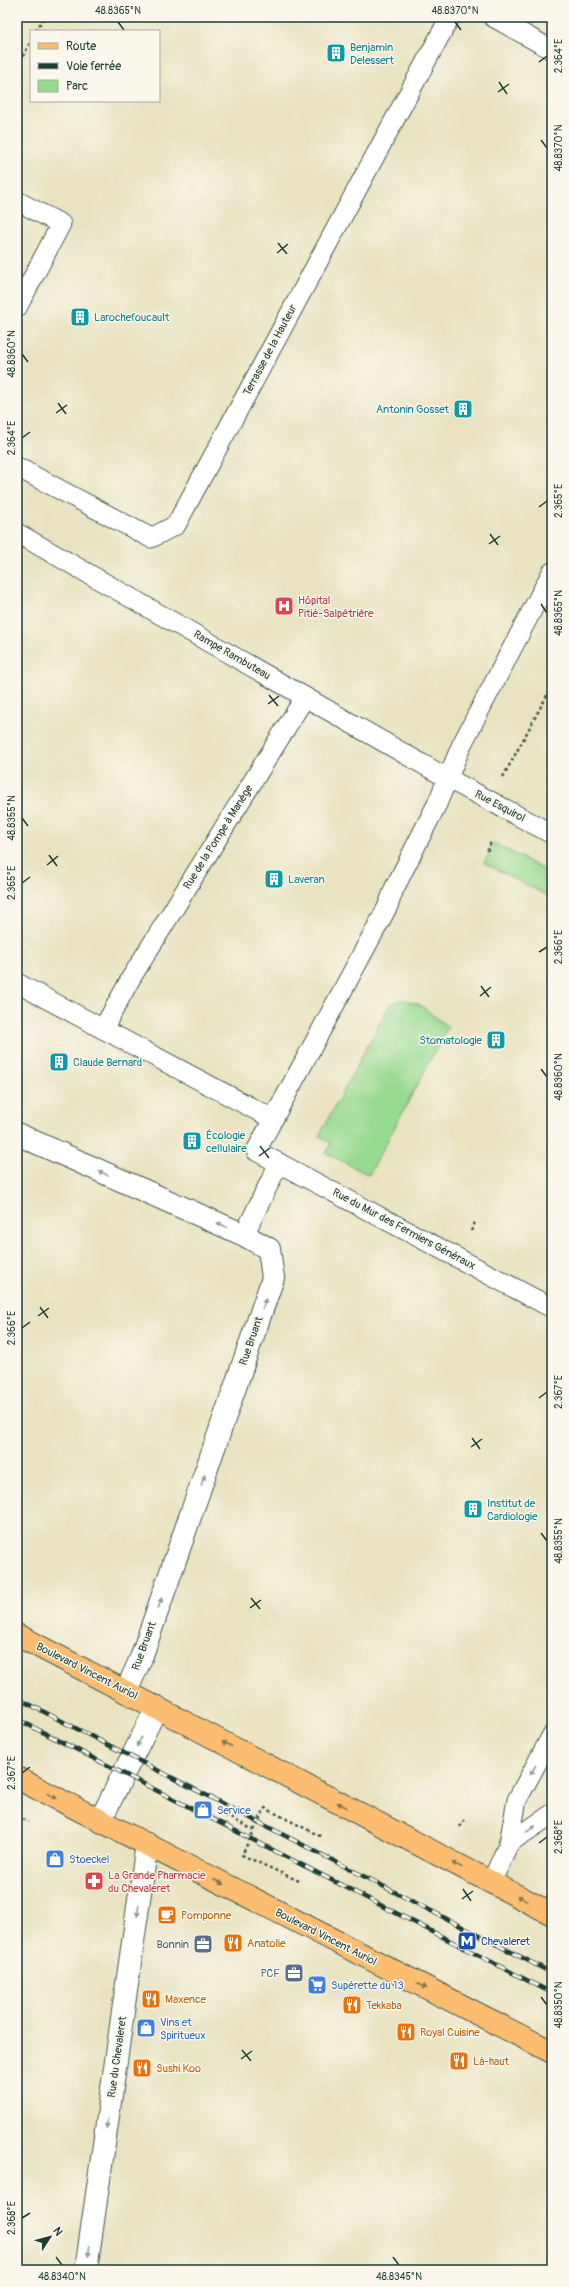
<svg xmlns="http://www.w3.org/2000/svg" width="569" height="2287" viewBox="0 0 569 2287" font-family="Pangolin,sans-serif">
<style>
.green{fill:#99da91;stroke:#5c8c62}
.lines{fill:none;stroke-linecap:round;stroke-linejoin:round}
.service-casing{stroke:#3d5649;stroke-width:21}
.minor-casing{stroke:#3d5649;stroke-width:24}
.primary-casing{stroke:#3d5649;stroke-width:24}
.path{stroke:#3d5649;stroke-width:2.5;stroke-dasharray:3 3;stroke-linecap:butt}
.service{stroke:#fff;stroke-width:19}
.minor{stroke:#fff;stroke-width:22}
.primary{stroke:#fcbd6f;stroke-width:22}
.rail-casing{stroke:#1f3d34;stroke-width:4.5}
.rail{stroke:#fbf7ec;stroke-width:3;stroke-dasharray:9;stroke-linecap:butt}
.oneway{fill:#8f9e9a}
.oneway2{fill:#82774f}
.ticks{fill:none;stroke:#1f3d34;stroke-width:1.5}
.labels{text-anchor:middle;dominant-baseline:central;stroke-width:3;stroke-linejoin:round;paint-order:stroke}
.culture-label{font-size:11px;fill:#0d838f;stroke:#fbf7ec;text-anchor:start}
.street-label{font-size:11px;fill:#1f3d34;stroke:#fbf7ec}
.health-label{font-size:11px;fill:#be3a42;stroke:#fbf7ec;text-anchor:start}
.shop-label{font-size:11px;fill:#366cbe;stroke:#fbf7ec;text-anchor:start}
.food-label{font-size:11px;fill:#c56008;stroke:#fbf7ec;text-anchor:start}
.transit-label{font-size:11px;fill:#164399;stroke:#fbf7ec;text-anchor:start}
.service-label{font-size:11px;fill:#4e5e75;stroke:#fbf7ec;text-anchor:end}
.neatline{fill:none;stroke:#1f3d34;stroke-width:1.5}
.ticks-label{font-size:10px;text-anchor:middle;fill:#1f3d34}
</style>
<rect width="100%" height="100%" fill="#fbf7ec"/>
<filter id="ink" filterUnits="userSpaceOnUse"><feTurbulence type="fractalNoise" baseFrequency=".025" numOctaves="2"/><feDisplacementMap in="SourceGraphic" scale="8" xChannelSelector="R" yChannelSelector="G"/><feConvolveMatrix kernelMatrix="1 2 1 2 8 2 1 2 1" color-interpolation-filters="sRGB"/></filter>
<filter id="wash" filterUnits="userSpaceOnUse"><feTurbulence type="fractalNoise" baseFrequency=".012" numOctaves="4" result="noise"/><feDisplacementMap in="SourceGraphic" scale="16" xChannelSelector="R" yChannelSelector="G"/><feGaussianBlur stdDeviation="0.9" result="paint"/><feColorMatrix in="noise" values="0 0 0 0 0 0 0 0 0 0 0 0 0 0 0 0 0 1.4 0 .05"/><feComposite in="paint" operator="in"/></filter>
<g filter="url(#wash)">
<rect width="100%" height="100%" fill="#e9e3c1"/>
<g class="green">
<path d="M494 843 552 874V898L484 863Z"/>
<path d="M403 1000 419 1004 448 1027 369 1175 326 1153 331 1143 319 1136 390 1004Z"/>
</g>
</g>
<g filter="url(#ink)">
<g class="lines">
<g class="service-casing">
<g id="service">
<path d="M493 17 552 50"/>
<path d="M17 201 61 224 17 308"/>
<path d="M17 467 151 538 176 525 450 17"/>
<path d="M17 533 447 778 552 834"/>
<path d="M552 572 462 744 437 804 394 889 388 906 256 1151 552 1308"/>
<path d="M17 983 103 1029"/>
<path d="M273 1119 103 1029 131 978 305 697"/>
<path d="M244 1235 279 1163"/>
<path d="M509 1843 517 1800 552 1735"/>
<path d="M491 1883 509 1843 552 1814"/>
</g>
</g>
<g class="minor-casing">
<g id="minor">
<path d="M17 1134 244 1235 269 1249 273 1278 141 1658 126 1692"/>
<path d="M100 1821 157 1707"/>
<path d="M86 2270 147 1844"/>
</g>
</g>
<g class="primary-casing">
<g id="primary">
<path d="M17 1635 552 1914"/>
<path d="M17 1778 552 2052"/>
</g>
</g>
<g class="path">
<path d="M36 31 44 17"/>
<path d="M17 67 31 41"/>
<path d="M503 777 552 686"/>
<path d="M487 851 491 842"/>
<path d="M471 1231 476 1220"/>
<path d="M220 1813 254 1830"/>
<path d="M17 1816 28 1822"/>
<path d="M460 1827 464 1820"/>
<path d="M299 1881 242 1855 265 1808 322 1837"/>
</g>
<use href="#service" class="service"/>
<use href="#minor" class="minor"/>
<use href="#primary" class="primary"/>
<g class="rail-casing">
<g id="rail">
<path d="M17 1698 552 1973"/>
<path d="M17 1719 552 1993"/>
</g>
</g>
<use href="#rail" class="rail"/>
</g>
<defs><path id="oneway-solid" d="M-6-.8H1V-3.2L6.5 0L1 3.2V.8H-6Z"/></defs>
<g class="oneway">
<use href="#oneway-solid" transform="translate(103 1173) rotate(-156)"/>
<use href="#oneway-solid" transform="translate(222 1225) rotate(-156)"/>
<use href="#oneway-solid" transform="translate(264 1304) rotate(-71)"/>
<use href="#oneway-solid" transform="translate(203 1480) rotate(-71)"/>
<use href="#oneway-solid" transform="translate(160 1603) rotate(-71)"/>
<use href="#oneway-solid" transform="translate(139 1742) rotate(117)"/>
<use href="#oneway-solid" transform="translate(533 1770) rotate(119)"/>
<use href="#oneway-solid" transform="translate(531 1829) rotate(-34)"/>
<use href="#oneway-solid" transform="translate(138 1911) rotate(98)"/>
<use href="#oneway-solid" transform="translate(107 2123) rotate(98)"/>
<use href="#oneway-solid" transform="translate(89 2251) rotate(98)"/>
</g>
<g class="oneway2">
<use href="#oneway-solid" transform="translate(227 1744) rotate(-152)"/>
<use href="#oneway-solid" transform="translate(52 1796) rotate(28)"/>
<use href="#oneway-solid" transform="translate(342 1805) rotate(-152)"/>
<use href="#oneway-solid" transform="translate(457 1865) rotate(-152)"/>
<use href="#oneway-solid" transform="translate(219 1882) rotate(27)"/>
<use href="#oneway-solid" transform="translate(522 1898) rotate(-154)"/>
<use href="#oneway-solid" transform="translate(422 1986) rotate(27)"/>
</g>
</g>
<path class="ticks" d="M118 22 124 30M455 22 461 30M539 62 547 56M499 82 507 94M498 92 509 84M541 140 547 148M278 243 287 254M277 253 288 244M22 354 28 362M58 403 66 414M56 413 67 405M22 438 30 432M539 507 547 501M490 534 498 545M489 544 500 536M541 604 547 613M269 695 278 706M268 704 279 696M22 818 28 826M49 855 57 866M47 865 58 856M22 883 30 877M539 952 547 947M481 986 489 997M480 996 491 987M541 1069 547 1077M260 1146 269 1158M259 1156 270 1148M40 1307 48 1318M38 1316 49 1308M22 1328 30 1322M539 1398 547 1392M472 1438 480 1449M471 1447 482 1439M541 1533 547 1541M251 1598 260 1609M250 1608 261 1600M22 1773 30 1767M539 1843 547 1837M463 1889 471 1901M462 1899 473 1891M541 1997 547 2005M242 2050 251 2061M241 2059 252 2051M22 2218 30 2213M56 2257 62 2265M393 2257 399 2265"/>
<defs>
<g id="building-square" transform="scale(1)"><rect x="-9" y="-9" width="18" height="18" rx="4" fill="#0f9aa8" stroke="#fbf7ec"/><path d="M-4-6H4V6H1V3H-1V6H-4ZM-2.5-4.3h1.7v1.8h-1.7ZM.8-4.3h1.7v1.8H.8ZM-2.5-1h1.7V.8h-1.7ZM.8-1h1.7V.8H.8Z" fill="#fff"/></g>
<g id="hospital-square" transform="scale(1)"><rect x="-9" y="-9" width="18" height="18" rx="4" fill="#e0444e" stroke="#fbf7ec"/><path d="M-5-5h3v3.5h4V-5h3V5h-3V1.5h-4V5h-3Z" fill="#fff"/></g>
<g id="shop-square" transform="scale(1)"><rect x="-9" y="-9" width="18" height="18" rx="4" fill="#3f7fe0" stroke="#fbf7ec"/><path d="M-5-2.5h2.3a2.7 3.5 0 0 1 5.4 0H5L5.5 6h-11ZM-1.5-2.5h3a1.5 2.3 0 0 0-3 0Z" fill="#fff"/></g>
<g id="pharmacy-square" transform="scale(1)"><rect x="-9" y="-9" width="18" height="18" rx="4" fill="#e0444e" stroke="#fbf7ec"/><path d="M-2-6h4v4h4v4h-4v4h-4v-4h-4v-4h4Z" fill="#fff"/></g>
<g id="cafe-square" transform="scale(1)"><rect x="-9" y="-9" width="18" height="18" rx="4" fill="#e8710a" stroke="#fbf7ec"/><path d="M-5.5-4.5H6V0H3Q3 3.5 0 3.5H-2.5Q-5.5 3.5-5.5 0ZM3-3.2v2h1.7v-2ZM-6 4.5H4V6H-6Z" fill="#fff"/></g>
<g id="metro-square" transform="scale(1)"><rect x="-9" y="-9" width="18" height="18" rx="4" fill="#1a4fb4" stroke="#fbf7ec"/><path d="M-5.5 5V-5H-3L0 0L3-5H5.5V5H3V-.5L0 4L-3-.5V5Z" fill="#fff"/></g>
<g id="restaurant-square" transform="scale(1)"><rect x="-9" y="-9" width="18" height="18" rx="4" fill="#e8710a" stroke="#fbf7ec"/><path d="M-5-6h1v4h1v-4h1v4h1v-4h1v5L-1.5 .5V6h-2V.5L-5-1ZM5-6V6H3V1.5H1.5Q1.5-4 5-6Z" fill="#fff"/></g>
<g id="office-square" transform="scale(1)"><rect x="-9" y="-9" width="18" height="18" rx="4" fill="#5c6f8a" stroke="#fbf7ec"/><path d="M-6-3h4V-5.5h4V-3h4V5H-6ZM-1-4.5V-3h2v-1.5ZM-6 0V1H6V0Z" fill="#fff"/></g>
<g id="supermarket-square" transform="scale(1)"><rect x="-9" y="-9" width="18" height="18" rx="4" fill="#3f7fe0" stroke="#fbf7ec"/><path d="M-6-5.5h2.5l.6 2H6L4.5 2H-2.5L-4.4-4H-6ZM-1.5 3.2a1.3 1.3 0 1 0 .1 0ZM3 3.2a1.3 1.3 0 1 0 .1 0Z" fill="#fff"/></g>
</defs>
<g fill-rule="evenodd">
<use href="#building-square" x="336" y="53"/>
<use href="#building-square" x="80" y="317"/>
<use href="#building-square" x="463" y="409"/>
<use href="#hospital-square" x="284" y="606"/>
<use href="#building-square" x="274" y="879"/>
<use href="#building-square" x="496" y="1040"/>
<use href="#building-square" x="59" y="1062"/>
<use href="#building-square" x="192" y="1141"/>
<use href="#building-square" x="473" y="1509"/>
<use href="#shop-square" x="203" y="1810"/>
<use href="#shop-square" x="55" y="1859"/>
<use href="#pharmacy-square" x="94" y="1881"/>
<use href="#cafe-square" x="167" y="1915"/>
<use href="#metro-square" x="467" y="1941"/>
<use href="#restaurant-square" x="233" y="1943"/>
<use href="#office-square" x="203" y="1944"/>
<use href="#office-square" x="294" y="1973"/>
<use href="#supermarket-square" x="317" y="1985"/>
<use href="#restaurant-square" x="151" y="1999"/>
<use href="#restaurant-square" x="352" y="2005"/>
<use href="#shop-square" x="146" y="2028"/>
<use href="#restaurant-square" x="406" y="2032"/>
<use href="#restaurant-square" x="459" y="2061"/>
<use href="#restaurant-square" x="142" y="2068"/>
</g>
<g class="labels">
<g class="culture-label">
<text x="350" y="47">Benjamin<tspan x="350" dy="13">Delessert</tspan></text>
<text x="94" y="317">Larochefoucault</text>
<text x="449" y="409" text-anchor="end">Antonin Gosset</text>
<text x="288" y="879">Laveran</text>
<text x="482" y="1040" text-anchor="end">Stomatologie</text>
<text x="73" y="1062">Claude Bernard</text>
<text x="206" y="1135">Écologie<tspan x="206" dy="13">cellulaire</tspan></text>
<text x="487" y="1503">Institut de<tspan x="487" dy="13">Cardiologie</tspan></text>
</g>
<g class="street-label">
<text transform="translate(270 350) rotate(-62)">Terrasse de la Hauteur</text>
<text transform="translate(232 655) rotate(30)">Rampe Rambuteau</text>
<text transform="translate(500 806) rotate(28)">Rue Esquirol</text>
<text transform="translate(218 837) rotate(-58)">Rue de la Pompe à Manège</text>
<text transform="translate(404 1229) rotate(28)">Rue du Mur des Fermiers Généraux</text>
<text transform="translate(251 1341) rotate(-71)">Rue Bruant</text>
<text transform="translate(144 1646) rotate(-70)">Rue Bruant</text>
<text transform="translate(87 1671) rotate(27)">Boulevard Vincent Auriol</text>
<text transform="translate(326 1937) rotate(27)">Boulevard Vincent Auriol</text>
<text transform="translate(117 2057) rotate(-82)">Rue du Chevaleret</text>
</g>
<g class="health-label">
<text x="298" y="600">Hôpital<tspan x="298" dy="13">Pitié-Salpêtrière</tspan></text>
<text x="108" y="1875">La Grande Pharmacie<tspan x="108" dy="13">du Chevaleret</tspan></text>
</g>
<g class="shop-label">
<text x="217" y="1810">Service</text>
<text x="69" y="1859">Stoeckel</text>
<text x="331" y="1985">Supérette du 13</text>
<text x="160" y="2022">Vins et<tspan x="160" dy="13">Spiritueux</tspan></text>
</g>
<g class="food-label">
<text x="181" y="1915">Pomponne</text>
<text x="247" y="1943">Anatolie</text>
<text x="165" y="1999">Maxence</text>
<text x="366" y="2005">Tekkaba</text>
<text x="420" y="2032">Royal Cuisine</text>
<text x="473" y="2061">Là-haut</text>
<text x="156" y="2068">Sushi Koo</text>
</g>
<g class="transit-label">
<text x="481" y="1941">Chevaleret</text>
</g>
<g class="service-label">
<text x="189" y="1944">Bonnin</text>
<text x="280" y="1973">PCF</text>
</g>
</g>
<rect width="569" height="2287" fill="none" stroke="#fbf7ec" stroke-width="44"/>
<rect x="30" y="30" width="130" height="72" fill="#fbf7ec" stroke="#a3ada2"/>
<rect x="38" y="43" width="20" height="6" fill="#fcbd6f" stroke="#a3ada2"/>
<text x="66" y="50" font-size="12" fill="#1f3d34">Route</text>
<rect x="38" y="63" width="20" height="6" fill="#1f3d34" stroke="#a3ada2"/>
<text x="66" y="70" font-size="12" fill="#1f3d34">Voie ferrée</text>
<rect x="38" y="80" width="20" height="12" fill="#99da91" stroke="#a3ada2"/>
<text x="66" y="90" font-size="12" fill="#1f3d34">Parc</text>
<g transform="translate(50 2237) rotate(54)" stroke="#fbf7ec" stroke-width="3" paint-order="stroke">
<path d="M0-3L7 15L0 10L-7 15Z" fill="#1f3d34"/>
<text y="-6" font-size="11" font-weight="bold" text-anchor="middle" fill="#1f3d34">N</text>
</g>
<rect x="22" y="22" width="525" height="2243" class="neatline"/>
<g class="ticks-label">
<text x="118" y="14">48.8365°N</text>
<text x="455" y="14">48.8370°N</text>
<text transform="translate(558 56) rotate(-90)" y="4">2.364°E</text>
<text transform="translate(558 148) rotate(-90)" y="4">48.8370°N</text>
<text transform="translate(11 354) rotate(-90)" y="4">48.8360°N</text>
<text transform="translate(11 438) rotate(-90)" y="4">2.364°E</text>
<text transform="translate(558 501) rotate(-90)" y="4">2.365°E</text>
<text transform="translate(558 613) rotate(-90)" y="4">48.8365°N</text>
<text transform="translate(11 818) rotate(-90)" y="4">48.8355°N</text>
<text transform="translate(11 883) rotate(-90)" y="4">2.365°E</text>
<text transform="translate(558 947) rotate(-90)" y="4">2.366°E</text>
<text transform="translate(558 1077) rotate(-90)" y="4">48.8360°N</text>
<text transform="translate(11 1328) rotate(-90)" y="4">2.366°E</text>
<text transform="translate(558 1392) rotate(-90)" y="4">2.367°E</text>
<text transform="translate(558 1541) rotate(-90)" y="4">48.8355°N</text>
<text transform="translate(11 1773) rotate(-90)" y="4">2.367°E</text>
<text transform="translate(558 1837) rotate(-90)" y="4">2.368°E</text>
<text transform="translate(558 2005) rotate(-90)" y="4">48.8350°N</text>
<text transform="translate(11 2218) rotate(-90)" y="4">2.368°E</text>
<text x="62" y="2280">48.8340°N</text>
<text x="399" y="2280">48.8345°N</text>
</g>
</svg>
